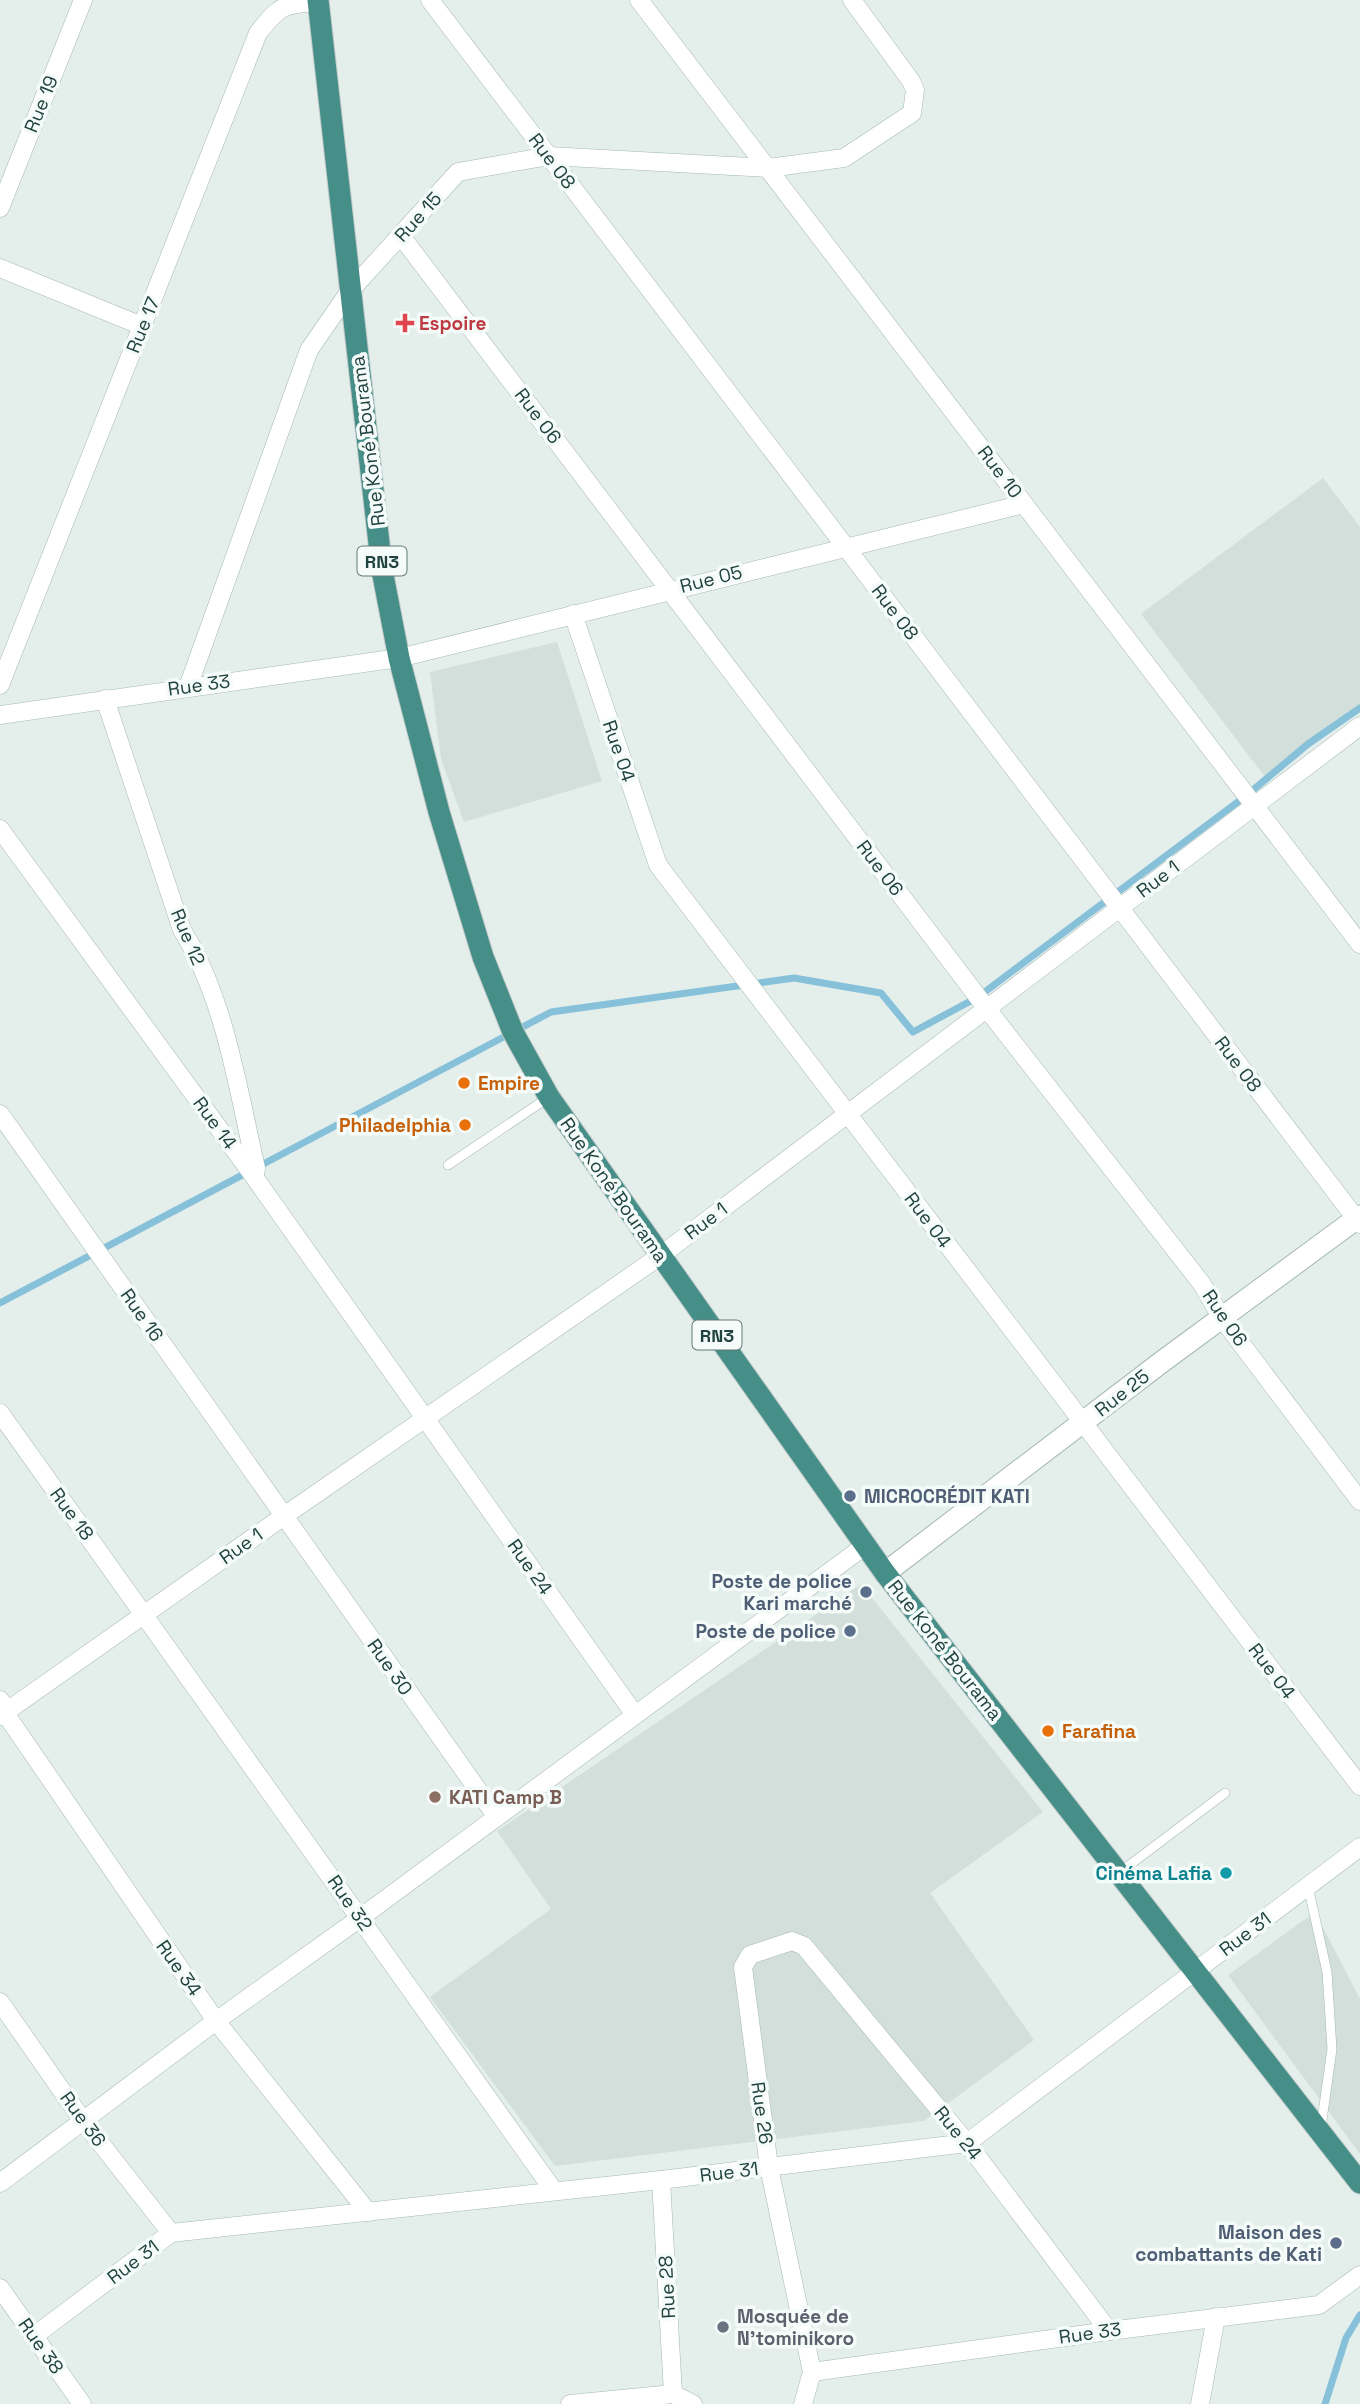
<svg xmlns="http://www.w3.org/2000/svg" width="1360" height="2404" viewBox="0 0 1360 2404" font-family="'Space Grotesk',sans-serif">
<style>
.built{fill:#d2dfdb}
.lines{fill:none;stroke-linecap:round;stroke-linejoin:round}
.stream{stroke:#86c0d9;stroke-width:7}
.service-casing{stroke:#a6b8b5;stroke-width:10}
.minor-casing{stroke:#a6b8b5;stroke-width:19}
.tertiary-casing{stroke:#a6b8b5;stroke-width:23}
.trunk-casing{stroke:#c1cac9;stroke-width:23}
.service{stroke:#fff;stroke-width:9}
.minor{stroke:#fff;stroke-width:18}
.tertiary{stroke:#fff;stroke-width:21}
.trunk{stroke:#468e88;stroke-width:21}
.health-dot{fill:#e0444e;stroke:#f5fbf9;stroke-width:2.5}
.food-dot{fill:#e8710a;stroke:#f5fbf9;stroke-width:2.5}
.service-dot{fill:#5c6f8a;stroke:#f5fbf9;stroke-width:2.5}
.education-dot{fill:#8d6e63;stroke:#f5fbf9;stroke-width:2.5}
.culture-dot{fill:#0f9aa8;stroke:#f5fbf9;stroke-width:2.5}
.worship-dot{fill:#6b7280;stroke:#f5fbf9;stroke-width:2.5}
.labels{text-anchor:middle;dominant-baseline:central;stroke-width:7;stroke-linejoin:round;paint-order:stroke}
.shield{fill:#f5fbf9;stroke:#617a77;stroke-width:2}
.shield-label{font-size:18px;font-weight:bold;fill:#21433f}
.street-label{font-size:19px;fill:#21433f;stroke:#f5fbf9}
.health-label{font-size:19px;font-weight:bold;fill:#be3a42;stroke:#f5fbf9;text-anchor:start}
.food-label{font-size:19px;font-weight:bold;fill:#c56008;stroke:#f5fbf9;text-anchor:start}
.service-label{font-size:19px;font-weight:bold;fill:#4e5e75;stroke:#f5fbf9;text-anchor:end}
.education-label{font-size:19px;font-weight:bold;fill:#785e54;stroke:#f5fbf9;text-anchor:start}
.culture-label{font-size:19px;font-weight:bold;fill:#0d838f;stroke:#f5fbf9;text-anchor:end}
.worship-label{font-size:19px;font-weight:bold;fill:#5b616d;stroke:#f5fbf9;text-anchor:start}
</style>
<rect width="100%" height="100%" fill="#e4efec"/>
<g class="built">
<path d="M1323 478 1360 527V706L1265 777 1141 614Z"/>
<path d="M557 642 602 781 464 822 441 759 430 672Z"/>
<path d="M861 1584 1043 1812 930 1893 1034 2040 924 2121 555 2166 430 1997 551 1909 497 1831Z"/>
<path d="M1315 1912 1360 1999V2154L1228 1975Z"/>
</g>
<g class="lines">
<g class="stream">
<path d="M0 1303 551 1012 794 978 881 993 913 1032 978 997 1247 795 1308 744 1360 708"/>
<path d="M1325 2404 1346 2338 1360 2315"/>
</g>
<g class="service-casing">
<g id="service">
<path d="M448 1165 549 1097"/>
<path d="M1119 1873 1225 1793"/>
<path d="M1308 1886 1327 1972 1332 2049 1321 2127"/>
</g>
</g>
<g class="minor-casing">
<g id="minor">
<path d="M430 0 1360 1224"/>
<path d="M639 0 1360 944"/>
<path d="M0 208 83 0"/>
<path d="M401 236 987 1009 1202 1284 1221 1317 1360 1501"/>
<path d="M0 268 142 326"/>
<path d="M573 614 658 865 1360 1786"/>
<path d="M0 685 258 33C281 4 282 5 318 2"/>
<path d="M188 687 309 350 349 292 458 172 549 156 768 168 844 158 912 113 915 90 911 81 852 0"/>
<path d="M105 699 182 930C225 998 238 1090 256 1168L255 1174"/>
<path d="M0 715 399 658 1024 504"/>
<path d="M0 829 250 1171 635 1715"/>
<path d="M0 1114 497 1817"/>
<path d="M0 1413 554 2191"/>
<path d="M0 1700 8 1711 5 1713 216 2021 368 2212"/>
<path d="M0 1716 284 1516 660 1256 1360 726"/>
<path d="M0 2002 83 2121 171 2233"/>
<path d="M661 2180 673 2394"/>
<path d="M0 2183 216 2021 360 1918 866 1545"/>
<path d="M0 2288 82 2404"/>
<path d="M34 2336 171 2233 661 2180 967 2143 1360 1847"/>
<path d="M812 2372 1109 2331 1319 2305 1360 2275"/>
<path d="M570 2404 673 2394 693 2404"/>
<path d="M803 2404 812 2372 769 2167 743 1967 750 1955 792 1941 804 1946 967 2143 1109 2331"/>
<path d="M1200 2404 1216 2317"/>
</g>
</g>
<g class="tertiary-casing">
<path id="tertiary" d="M885 1573 1163 1361 1360 1216"/>
</g>
<g class="trunk-casing">
<path id="trunk" d="M318 0 382 570 399 658 439 812 483 957 513 1032 549 1097 885 1573 1360 2183"/>
</g>
<use href="#service" class="service"/>
<use href="#minor" class="minor"/>
<use href="#tertiary" class="tertiary"/>
<use href="#trunk" class="trunk"/>
</g>
<path class="health-dot" d="M401.5 312.5h7v7h7v7h-7v7h-7v-7h-7v-7h7z"/>
<g class="food-dot">
<circle cx="464" cy="1083" r="7"/>
<circle cx="465" cy="1125" r="7"/>
<circle cx="1048" cy="1731" r="7"/>
</g>
<g class="service-dot">
<circle cx="850" cy="1496" r="7"/>
<circle cx="866" cy="1592" r="7"/>
<circle cx="850" cy="1631" r="7"/>
<circle cx="1336" cy="2243" r="7"/>
</g>
<circle class="education-dot" cx="435" cy="1797" r="7"/>
<circle class="culture-dot" cx="1226" cy="1873" r="7"/>
<circle class="worship-dot" cx="723" cy="2327" r="7"/>
<g class="labels">
<g class="shield">
<rect x="357.5" y="546.5" width="49" height="29" rx="5"/>
<rect x="692.5" y="1320.5" width="49" height="29" rx="5"/>
</g>
<g class="shield-label">
<text x="382" y="561">RN3</text>
<text x="717" y="1335">RN3</text>
</g>
<g class="street-label">
<text transform="translate(41 104) rotate(-68)">Rue 19</text>
<text transform="translate(552 161) rotate(53)">Rue 08</text>
<text transform="translate(418 217) rotate(-48)">Rue 15</text>
<text transform="translate(143 325) rotate(-68)">Rue 17</text>
<text transform="translate(538 416) rotate(53)">Rue 06</text>
<text transform="translate(368 441) rotate(-97)">Rue Koné Bourama</text>
<text transform="translate(1000 472) rotate(53)">Rue 10</text>
<text transform="translate(711 579) rotate(-14)">Rue 05</text>
<text transform="translate(895 612) rotate(53)">Rue 08</text>
<text transform="translate(199 685) rotate(-8)">Rue 33</text>
<text transform="translate(619 751) rotate(71)">Rue 04</text>
<text transform="translate(880 868) rotate(53)">Rue 06</text>
<text transform="translate(1158 879) rotate(-37)">Rue 1</text>
<text transform="translate(188 937) rotate(67)">Rue 12</text>
<text transform="translate(1238 1064) rotate(53)">Rue 08</text>
<text transform="translate(215 1123) rotate(54)">Rue 14</text>
<text transform="translate(614 1190) rotate(55)">Rue Koné Bourama</text>
<text transform="translate(928 1220) rotate(53)">Rue 04</text>
<text transform="translate(706 1221) rotate(-37)">Rue 1</text>
<text transform="translate(142 1315) rotate(55)">Rue 16</text>
<text transform="translate(1225 1318) rotate(56)">Rue 06</text>
<text transform="translate(1122 1393) rotate(-38)">Rue 25</text>
<text transform="translate(72 1514) rotate(54)">Rue 18</text>
<text transform="translate(241 1546) rotate(-35)">Rue 1</text>
<text transform="translate(530 1567) rotate(55)">Rue 24</text>
<text transform="translate(945 1650) rotate(52)">Rue Koné Bourama</text>
<text transform="translate(390 1667) rotate(55)">Rue 30</text>
<text transform="translate(1272 1671) rotate(53)">Rue 04</text>
<text transform="translate(350 1903) rotate(55)">Rue 32</text>
<text transform="translate(1245 1934) rotate(-37)">Rue 31</text>
<text transform="translate(179 1968) rotate(55)">Rue 34</text>
<text transform="translate(762 2113) rotate(82)">Rue 26</text>
<text transform="translate(83 2119) rotate(54)">Rue 36</text>
<text transform="translate(958 2133) rotate(51)">Rue 24</text>
<text transform="translate(729 2172) rotate(-7)">Rue 31</text>
<text transform="translate(133 2262) rotate(-37)">Rue 31</text>
<text transform="translate(667 2287) rotate(-93)">Rue 28</text>
<text transform="translate(1090 2333) rotate(-8)">Rue 33</text>
<text transform="translate(41 2346) rotate(55)">Rue 38</text>
</g>
<g class="health-label">
<text x="419" y="323">Espoire</text>
</g>
<g class="food-label">
<text x="478" y="1083">Empire</text>
<text x="451" y="1125" text-anchor="end">Philadelphia</text>
<text x="1062" y="1731">Farafina</text>
</g>
<g class="service-label">
<text x="864" y="1496" text-anchor="start">MICROCRÉDIT KATI</text>
<text x="852" y="1581">Poste de police<tspan x="852" dy="22">Kari marché</tspan></text>
<text x="836" y="1631">Poste de police</text>
<text x="1322" y="2232">Maison des<tspan x="1322" dy="22">combattants de Kati</tspan></text>
</g>
<g class="education-label">
<text x="449" y="1797">KATI Camp B</text>
</g>
<g class="culture-label">
<text x="1212" y="1873">Cinéma Lafia</text>
</g>
<g class="worship-label">
<text x="737" y="2316">Mosquée de<tspan x="737" dy="22">N'tominikoro</tspan></text>
</g>
</g>
</svg>
